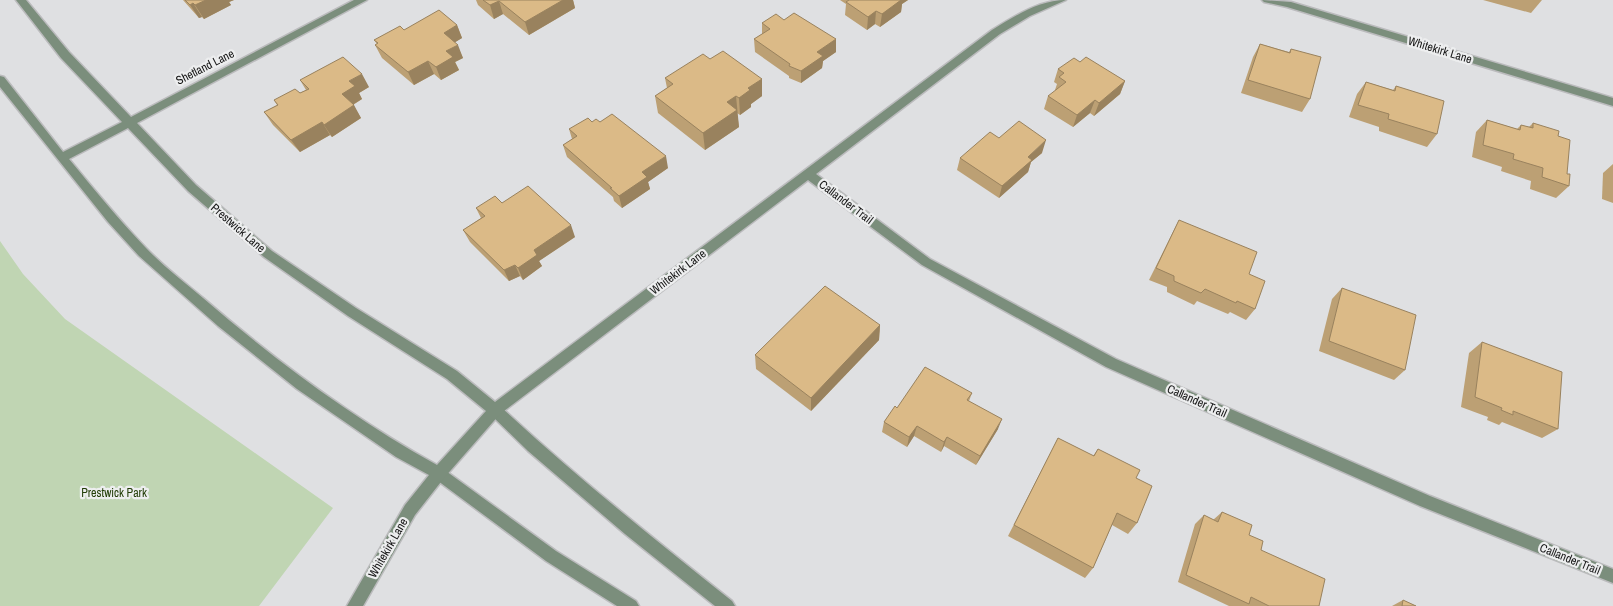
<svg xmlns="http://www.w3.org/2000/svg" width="1613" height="606" viewBox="0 0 1613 606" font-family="'Archivo Narrow',sans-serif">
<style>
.green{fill:#c0d5b3}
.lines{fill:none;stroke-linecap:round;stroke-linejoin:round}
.service-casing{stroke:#bbbbbd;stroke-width:3}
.minor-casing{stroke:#bbbbbd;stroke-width:3}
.service{fill:#7b8e7c;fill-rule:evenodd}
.minor{fill:#7b8e7c;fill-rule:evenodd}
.wall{fill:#bca074}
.shaded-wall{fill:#99825e}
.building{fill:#dbba87;stroke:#99825e}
.labels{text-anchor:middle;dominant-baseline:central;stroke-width:4.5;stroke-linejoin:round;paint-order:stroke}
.street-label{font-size:12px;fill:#151515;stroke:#edeeef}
.park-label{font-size:12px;fill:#223d07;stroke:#edeeef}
</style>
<rect width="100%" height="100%" fill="#dfe0e2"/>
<path class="green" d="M0 241 23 274 65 319 333 508 259 606H0Z"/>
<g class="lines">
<g class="service-casing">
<g id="service">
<path d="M495 404 500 406C574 475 653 538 732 601L735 606H715L625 534 528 451 490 414 488 410 490 406Z"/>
<path d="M439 466 556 551 636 601 639 606H617L546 561 434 478 432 473 434 468Z"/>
</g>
</g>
<g class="minor-casing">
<g id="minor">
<path d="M16 0H26L69 52 131 117 354 0H367L137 123 196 185 272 251 356 308 457 371 495 402 992 30C1015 16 1039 0 1066 0L1030 16 1000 34 816 174 930 259 1116 359 1430 496 1613 569V583L1420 506 1106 367 922 265 808 180 500 414 444 478 415 515 363 606H347L405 505 429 475 396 457 297 389 218 326 139 256 108 222 0 87V76L4 77 63 152 122 122 61 58ZM128 128 188 191 264 257 348 316 447 379 486 411 437 465C354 419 275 360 203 298 184 282 163 266 146 248 119 220 94 189 69 159Z"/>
<path d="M1262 0 1291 2 1613 98V106L1287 7 1264 2Z"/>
</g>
</g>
<use href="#service" class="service"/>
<use href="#minor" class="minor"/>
</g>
<g class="wall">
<path d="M183 0H234L229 2 231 5 204 19 202 17 199 18Z"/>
<path d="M476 0H573L575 8 529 35 503 14 494 19 478 5Z"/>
<path d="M840 0H908L902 4 901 12 880 27 875 24 867 30 845 15 846 4Z"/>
<path d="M1483 0H1542L1531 13Z"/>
<path d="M784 20 836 39V52L823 61 822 68 801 83 789 78V76L755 52 754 39 762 34V23Z"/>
<path d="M457 25 462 38 455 42 463 58 455 62 459 70 441 80 434 74 414 85 382 58 375 45 377 44 374 40 404 30Z"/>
<path d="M1260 44 1289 52 1291 49 1310 99 1302 112 1241 93 1253 57Z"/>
<path d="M710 59 762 79V96L751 104V107L740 115 737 113 739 127 705 150 658 113 655 96 667 88 665 78Z"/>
<path d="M1080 62 1125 81 1120 94 1094 116 1090 113 1073 127 1044 109 1048 96 1056 91 1055 90 1057 84 1054 82 1058 69Z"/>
<path d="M300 80 369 87 359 93 362 99 353 105 361 118 332 137 330 135 300 152 273 125 264 112 277 105 274 100 300 93 306 90Z"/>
<path d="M1366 82 1393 90 1396 86 1437 134 1427 147 1379 131V127L1349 117 1357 94Z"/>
<path d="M1487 120 1517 129 1521 125 1529 127 1533 123 1558 136 1569 186 1556 198 1530 189 1531 181 1501 171 1502 167 1472 157 1476 132Z"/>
<path d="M592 122H600L668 168 648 182 650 189 622 208 614 201 613 197 567 157 563 145 572 139 569 129Z"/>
<path d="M1042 153 1031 162 1028 172 999 198 957 170 960 158Z"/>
<path d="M1613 164V203L1602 199 1603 173Z"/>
<path d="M476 208 575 237 539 261 542 266 523 280 520 276 509 281 470 242 463 230 481 218Z"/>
<path d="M1179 220 1249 274 1255 309 1246 320 1230 312 1228 314 1197 301 1194 305 1167 292V287L1149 280Z"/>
<path d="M1342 288 1405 370 1394 380 1319 351 1332 299Z"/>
<path d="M880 325 879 340 811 411 756 369 755 355Z"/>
<path d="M1482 342 1558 429 1542 438 1502 422 1499 425 1487 420 1488 417 1461 407 1469 353Z"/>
<path d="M972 393 969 401 998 429 976 465 944 446 941 452 914 436 907 447 882 432 884 422 897 408Z"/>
<path d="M1058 438 1093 456 1098 449 1136 478 1137 523 1128 534 1112 525 1093 568 1085 578 1008 536Z"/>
<path d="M1222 512 1249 535 1261 550 1319 606H1229L1178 582 1195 524 1204 515 1213 520Z"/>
<path d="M1403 600 1416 606H1392Z"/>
</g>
<g class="shaded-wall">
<path d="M206 0H234L229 2 231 5 204 19 195 5Z"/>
<path d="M563 0H573L575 8 529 35 525 22Z"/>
<path d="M896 0H908L902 4 901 12 880 27 882 14Z"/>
<path d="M499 1 503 14 494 19 490 5Z"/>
<path d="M193 3 202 17 199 18 190 5Z"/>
<path d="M876 11 875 24 867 30 868 17Z"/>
<path d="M457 25 462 38 449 46 444 33Z"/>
<path d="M836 39V52L823 61 822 68 801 83V71L817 52Z"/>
<path d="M458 45 463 58 455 62 459 70 441 80 436 67 446 51Z"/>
<path d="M428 61 434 74 414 85 408 72Z"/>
<path d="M362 74 369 87 359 93 362 99 349 107 342 94 349 81Z"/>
<path d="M762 79V96L751 104V107L740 115 739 98 748 88Z"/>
<path d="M1125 81 1120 94 1094 116 1099 103Z"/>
<path d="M736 96 739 127 705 150 703 133 727 102Z"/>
<path d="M1095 100 1090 113 1073 127 1077 115Z"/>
<path d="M354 105 361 118 332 137 324 125Z"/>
<path d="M322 122 330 135 300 152 291 140Z"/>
<path d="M1046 140 1042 153 1031 162 1028 172 999 198 1002 186 1028 157Z"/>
<path d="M666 156 668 168 648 182 650 189 622 208 619 196 642 172Z"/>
<path d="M571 225 575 237 539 261 542 266 523 280 518 268 534 250Z"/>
<path d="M515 265 520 276 509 281 504 270Z"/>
<path d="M880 325 879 340 811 411V398Z"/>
<path d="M1002 419 998 429 976 465 980 456Z"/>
<path d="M917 426 914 436 907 447 909 437Z"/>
<path d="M947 437 944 446 941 452 944 442Z"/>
</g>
<g class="building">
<path d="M185 0H206L195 5 193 3 190 5Z"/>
<path d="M483 0H563L525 22 499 1 490 5Z"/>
<path d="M849 0H901L882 14 876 11 868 17 846 2Z"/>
<path d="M439 10 457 25 444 33 458 45 446 51 453 57 436 67 428 61 408 72 375 45 378 43 374 40 400 26 404 30Z"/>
<path d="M794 13 836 39 817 52 823 56 801 71 789 66 790 64 754 39 770 29 762 23 776 14 784 20Z"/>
<path d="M1260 44 1290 53 1291 49 1321 57 1310 99 1248 80Z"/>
<path d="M723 51 762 79 748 88 750 90 739 98 736 96 727 102 737 110 703 133 655 96 673 84 665 78 703 54 710 59Z"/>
<path d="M343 57 362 74 349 81 355 86 342 94 354 105 324 125 322 122 291 140 264 112 278 105 274 100 295 89 300 93 309 89 300 80Z"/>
<path d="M1086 57 1125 81 1099 103 1095 100 1077 115 1048 96 1066 82 1059 77 1064 73 1058 69 1074 58 1080 62Z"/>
<path d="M1366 82 1395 91 1396 86 1444 101 1437 134 1388 119 1389 114 1358 105Z"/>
<path d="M612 114 666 156 642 172 647 177 619 196 610 188H612L563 145 577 136 569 129 588 118 592 122 596 119 600 122Z"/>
<path d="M1487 120 1520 130 1521 125 1533 128V123L1559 131 1558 136 1570 140 1567 174H1570L1569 186 1542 177 1543 168 1513 159 1514 154 1483 145Z"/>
<path d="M1019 121 1046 140 1028 157 1032 160 1002 186 960 158 990 132 999 138Z"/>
<path d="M528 186 571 225 534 250 537 255 518 268 515 265 504 270 463 230 485 216 476 208 495 196 502 203Z"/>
<path d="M1179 220 1257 252 1249 274 1265 281 1255 309 1237 301 1236 303 1205 289 1201 293 1174 281V276L1156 268Z"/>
<path d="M825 286 880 325 811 398 755 355Z"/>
<path d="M1342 288 1416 315 1405 370 1329 341Z"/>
<path d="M1482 342 1562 372 1558 429 1513 411V415L1501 410 1502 408 1475 397Z"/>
<path d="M925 367 972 393 967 400 1002 419 980 456 947 437 944 442 917 426 909 437 884 422 895 406 897 408Z"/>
<path d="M1058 438 1094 456 1098 449 1140 470 1136 478 1152 486 1137 523 1117 513 1093 568 1014 525Z"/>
<path d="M1222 512 1252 525 1249 535 1263 541 1261 550 1325 579 1319 606H1269L1251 597 1249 604 1186 575 1204 515 1218 522Z"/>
<path d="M1403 600 1416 606H1402Z"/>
</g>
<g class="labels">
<g class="street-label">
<text transform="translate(1440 50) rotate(17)">Whitekirk Lane</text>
<text transform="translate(205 67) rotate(-27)">Shetland Lane</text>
<text transform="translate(846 202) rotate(37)">Callander Trail</text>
<text transform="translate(238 228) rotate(41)">Prestwick Lane</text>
<text transform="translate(678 272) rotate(-37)">Whitekirk Lane</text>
<text transform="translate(1197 401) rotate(24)">Callander Trail</text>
<text transform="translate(388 548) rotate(-60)">Whitekirk Lane</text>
<text transform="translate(1570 559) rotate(22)">Callander Trail</text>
</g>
<g class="park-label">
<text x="114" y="493">Prestwick Park</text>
</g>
</g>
</svg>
